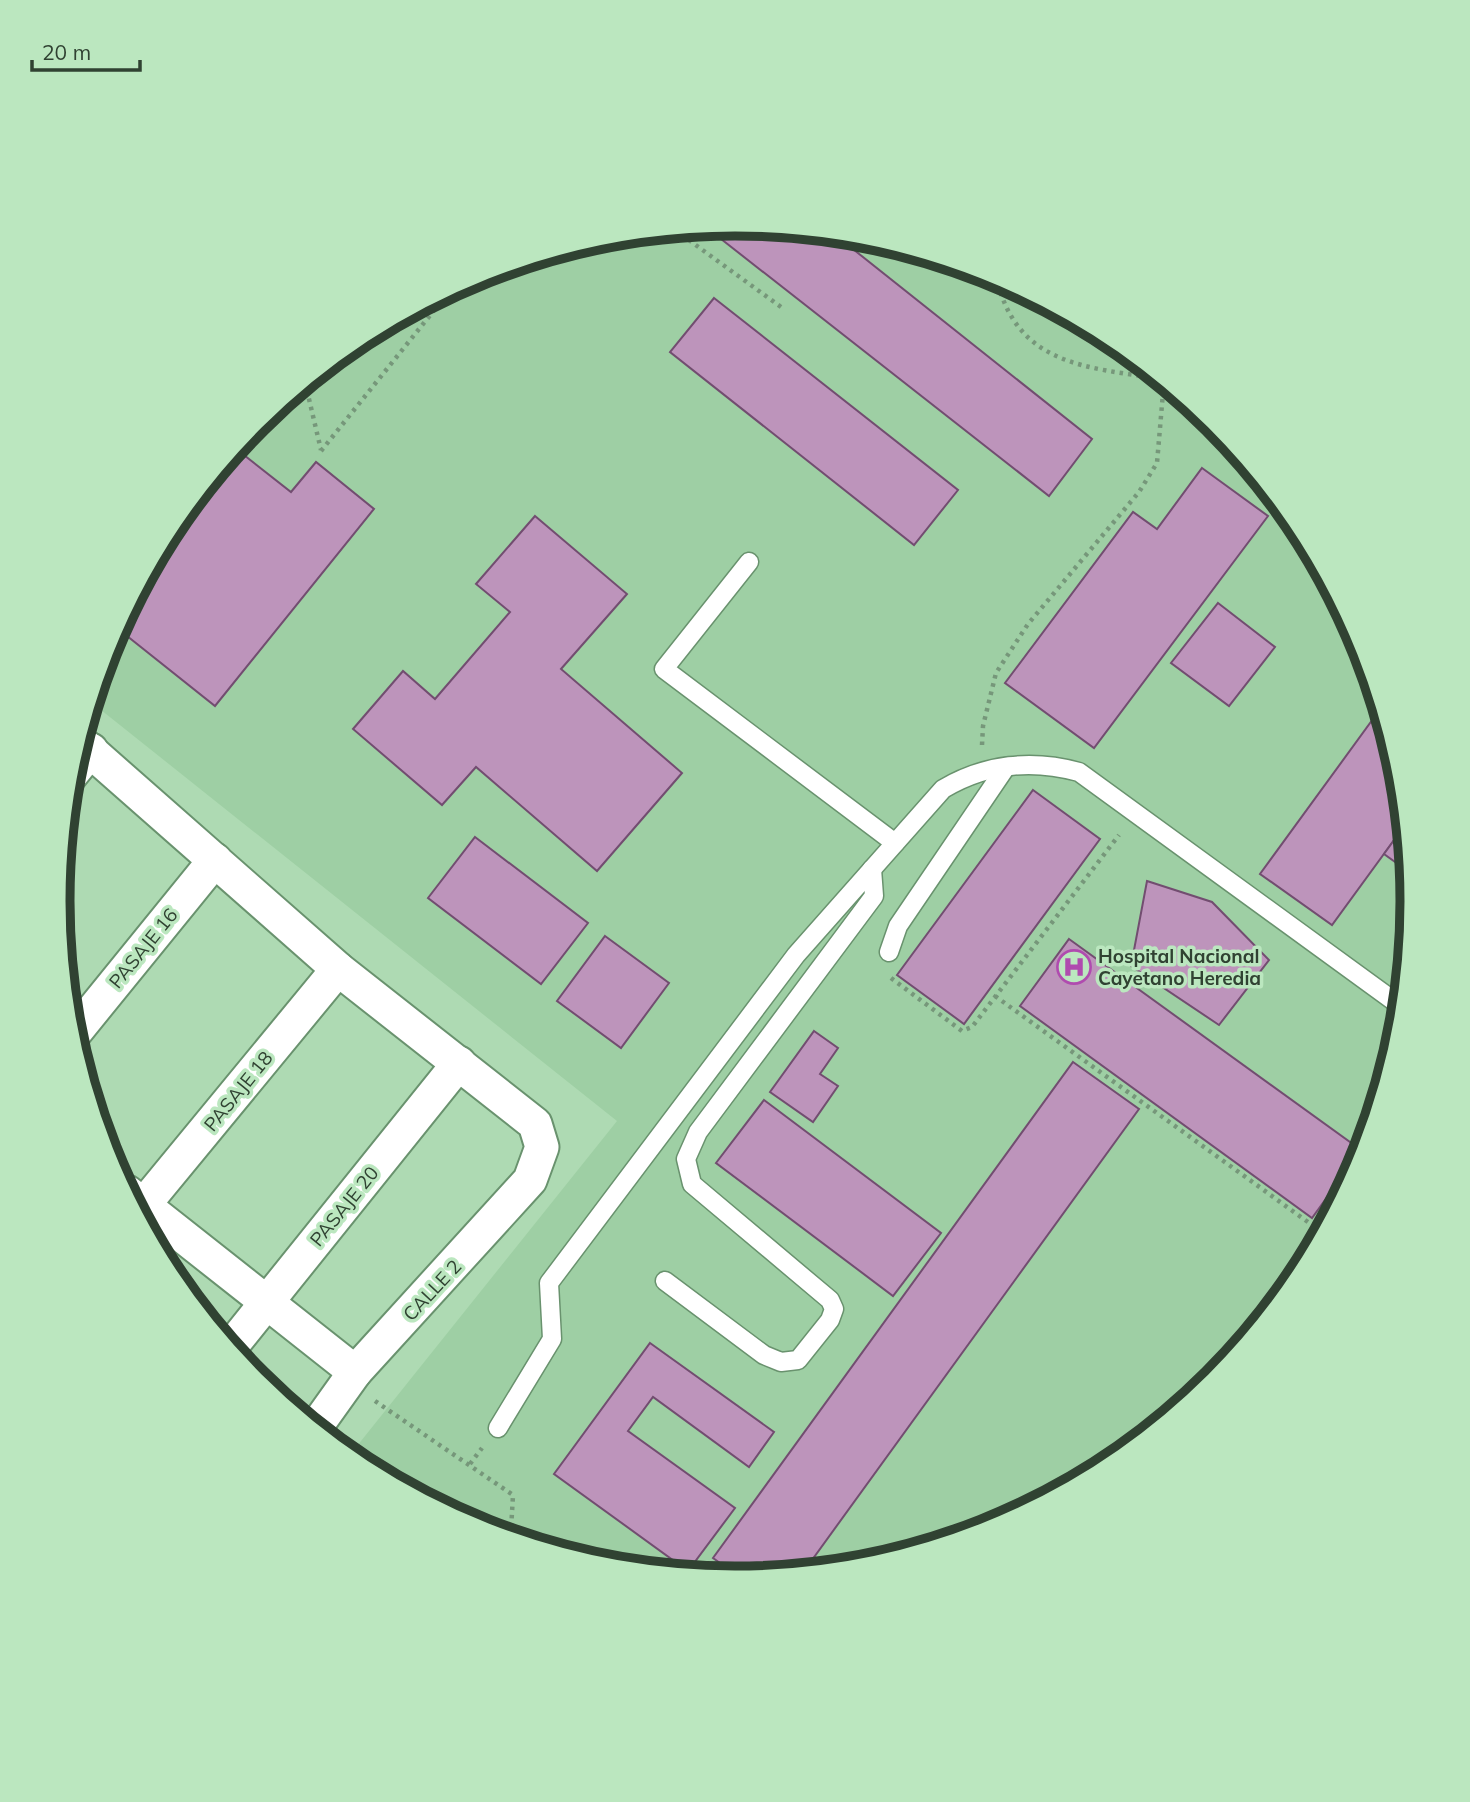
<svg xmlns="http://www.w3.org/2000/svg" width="1470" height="1802" viewBox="0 0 1470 1802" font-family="Mulish,sans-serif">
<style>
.built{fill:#9ecfa4}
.building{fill:#bd94bb;stroke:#724d70;stroke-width:2}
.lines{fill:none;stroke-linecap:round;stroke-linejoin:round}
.lane-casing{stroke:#69926e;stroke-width:21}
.street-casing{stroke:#69926e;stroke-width:37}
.path{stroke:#76977a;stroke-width:4.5;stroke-dasharray:3.5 5;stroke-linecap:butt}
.lane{stroke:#fff;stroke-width:18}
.street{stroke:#fff;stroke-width:33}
.labels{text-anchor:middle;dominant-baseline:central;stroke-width:7;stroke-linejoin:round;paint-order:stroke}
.street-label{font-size:19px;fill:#304232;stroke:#bbe7bf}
.poi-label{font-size:19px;font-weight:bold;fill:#304232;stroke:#bbe7bf;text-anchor:start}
.rim{fill:none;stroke:#304232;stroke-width:9}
</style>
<rect width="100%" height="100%" fill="#aedab3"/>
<path class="built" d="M735 224 868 237 995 275 1112 338 1214 422 1298 525 1361 642 1399 769 1412 901 1399 1034 1361 1161 1298 1278 1214 1380 1111 1464 994 1527 867 1565 735 1578 602 1565 475 1527 349 1456 617 1121 91 702 109 641 172 524 256 422 359 338 476 275 603 237Z"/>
<g class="building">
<path d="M735 224 834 234 1092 439 1049 496 707 228Z"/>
<path d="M714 298 958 490 914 545 670 352Z"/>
<path d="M235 448 291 492 316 462 374 509 215 706 117 628 172 524Z"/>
<path d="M1202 468 1268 516 1094 748 1005 683 1133 512 1157 529Z"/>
<path d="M535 516 627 594 561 669 682 773 597 871 476 767 442 805 353 729 403 671 435 699 510 612 476 584Z"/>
<path d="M1218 603 1275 647 1229 706 1171 663Z"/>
<path d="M1381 708 1399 769 1405 825 1332 925 1260 874Z"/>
<path d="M1033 790 1100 839 964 1024 897 975Z"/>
<path d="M1405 825 1409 872 1384 854Z"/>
<path d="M475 837 588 923 541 984 428 898Z"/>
<path d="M1147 881 1212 902 1269 960 1219 1025 1131 966Z"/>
<path d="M605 936 669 983 621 1048 557 1001Z"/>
<path d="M1069 939 1361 1150 1312 1218 1020 1006Z"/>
<path d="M814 1031 838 1048 820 1074 838 1086 813 1122 770 1092Z"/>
<path d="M1073 1062 1139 1109 804 1571 741 1578 713 1558Z"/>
<path d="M764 1100 941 1233 893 1296 716 1163Z"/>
<path d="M650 1343 774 1432 749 1467 653 1397 628 1431 735 1508 688 1571 554 1474Z"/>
</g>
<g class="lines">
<g class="lane-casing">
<g id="lane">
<path d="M749 562 664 669 895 843"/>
<path d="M889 952 898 926 1006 767"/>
<path d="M665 1281 764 1355 781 1362 798 1360 830 1320 834 1309 830 1300 692 1184 686 1159 698 1132 874 896 872 869"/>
<path d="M498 1428 552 1339 549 1283 796 955 943 789C985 764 1032 759 1079 772L1402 1007"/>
</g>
</g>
<g class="street-casing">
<g id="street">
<path d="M79 741 338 969 535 1124 542 1147 530 1180 355 1372 315 1428"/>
<path d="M70 776 91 750"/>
<path d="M72 1036 215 860"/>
<path d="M127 1192 355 1372"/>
<path d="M137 1213 338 969"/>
<path d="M230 1348 459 1063"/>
</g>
</g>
<g class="path">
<path d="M675 230 781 307"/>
<path d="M996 276C1016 366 1086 367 1161 379"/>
<path d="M305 382 321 450"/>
<path d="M321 451 452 288"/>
<path d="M982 745 983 726 996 673 1028 624 1139 492 1157 463 1164 381"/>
<path d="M891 978 962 1031 972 1027 1119 835"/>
<path d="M995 996 1312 1225 1325 1226"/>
<path d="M375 1401 513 1495 511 1530 529 1543"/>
<path d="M470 1464 482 1448"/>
</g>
<use href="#lane" class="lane"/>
<use href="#street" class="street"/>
</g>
<defs>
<g id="hospital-ring" transform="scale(1.75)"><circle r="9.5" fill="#bbe7bf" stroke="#b04baf" stroke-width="1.5"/><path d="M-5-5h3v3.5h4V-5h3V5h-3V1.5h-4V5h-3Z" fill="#b04baf"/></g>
</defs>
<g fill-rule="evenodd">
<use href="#hospital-ring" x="1074" y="967"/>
</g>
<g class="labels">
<g class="street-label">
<text transform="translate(143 948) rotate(-51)">PASAJE 16</text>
<text transform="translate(238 1091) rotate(-51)">PASAJE 18</text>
<text transform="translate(344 1206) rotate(-51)">PASAJE 20</text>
<text transform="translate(432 1290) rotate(-47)">CALLE 2</text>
</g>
<g class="poi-label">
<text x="1098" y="956">Hospital Nacional<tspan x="1098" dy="22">Cayetano Heredia</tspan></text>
</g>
</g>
<path d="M0 0H1470V1802H0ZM70 901a665 665 0 1 1 1330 0a665 665 0 1 1-1330 0Z" fill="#bbe7bf" fill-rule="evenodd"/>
<path class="rim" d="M70 901a665 665 0 1 1 1330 0a665 665 0 1 1-1330 0Z"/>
<path d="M32 60v10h108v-10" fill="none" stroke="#304232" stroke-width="3.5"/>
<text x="42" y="60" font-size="21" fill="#304232" stroke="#bbe7bf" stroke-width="5" paint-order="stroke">20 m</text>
</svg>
